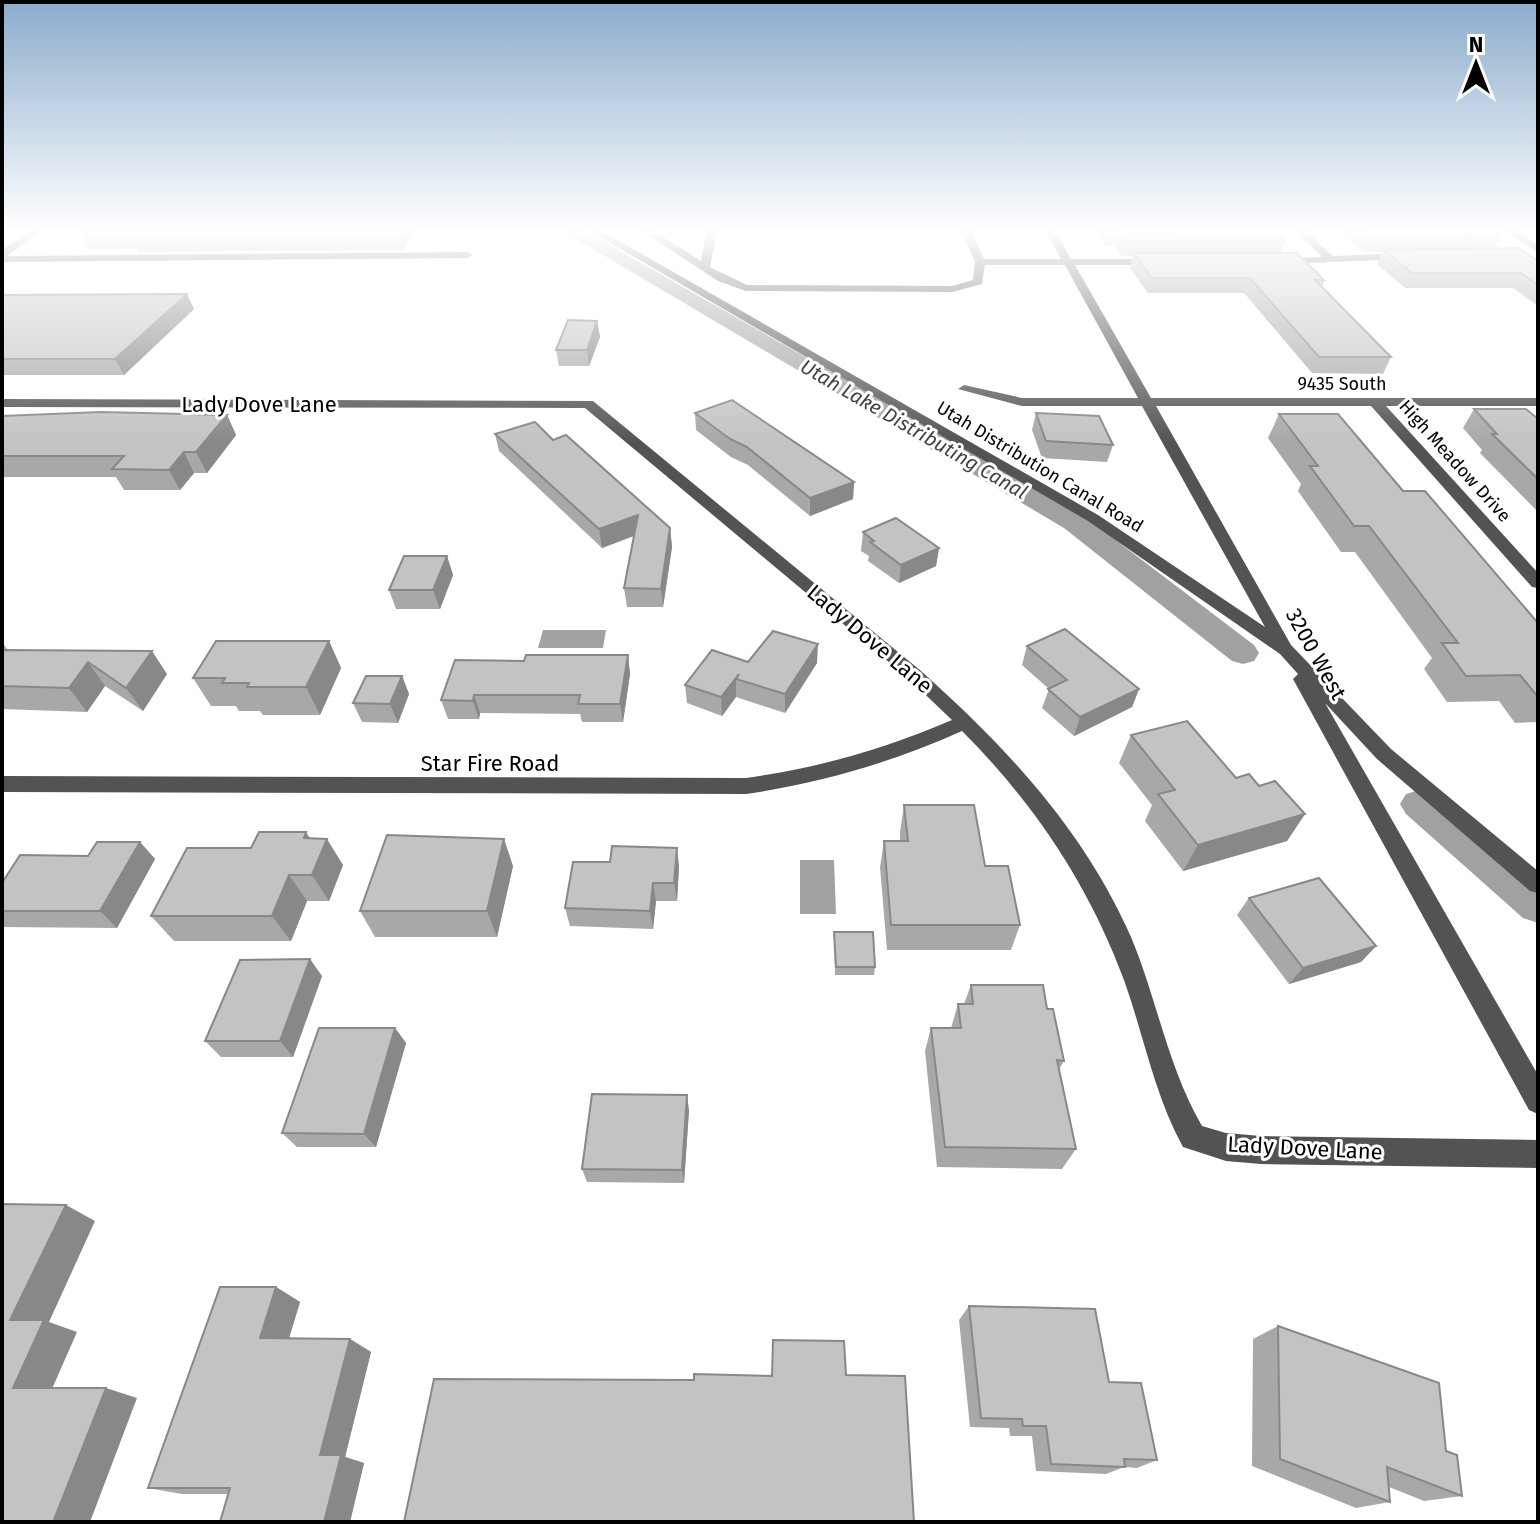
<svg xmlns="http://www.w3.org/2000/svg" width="1540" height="1524" viewBox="0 0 1540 1524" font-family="'Fira Sans',sans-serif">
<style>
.water{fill:#a1a1a1}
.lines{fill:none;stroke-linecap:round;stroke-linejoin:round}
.canal{fill:#a1a1a1;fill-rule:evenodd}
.minor{fill:#535353;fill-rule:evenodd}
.wall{fill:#a8a8a8}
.shaded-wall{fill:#888}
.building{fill:#c3c3c3;stroke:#888;stroke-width:2}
.labels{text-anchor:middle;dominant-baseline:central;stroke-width:6;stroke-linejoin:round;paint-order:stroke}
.far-street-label{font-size:18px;fill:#000;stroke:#fff}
.far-water-label{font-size:20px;font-style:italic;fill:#424242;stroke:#fff}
.street-label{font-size:22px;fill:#000;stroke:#fff}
</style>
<rect width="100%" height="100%" fill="#fff"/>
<g class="water">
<path d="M543 630H606L603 648H538Z"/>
<path d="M800 860H834L836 914H800Z"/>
</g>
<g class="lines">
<g class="canal">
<path d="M561 230H583L1084 516 1254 645 1259 653 1254 661 1243 664 1232 661 1064 528Z"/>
<path d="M1419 790 1432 794 1538 882V923L1523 918 1406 814 1400 804 1406 794Z"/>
</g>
<g class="minor">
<path d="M31 230H43L7 256 468 252 473 255 468 258 2 262V250Z"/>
<path d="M588 230H600L1098 515 1265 627 1142 406H1022L958 389 964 385 1022 398H1138L1065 265H985L982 284 952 292 746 291 718 281 640 230H652L701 261 707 230H717L710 267 747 285 952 286 973 280 975 262 961 230H971L984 259H1061L1045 230H1055L1071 259H1158L1163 262 1158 265H1075L1151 398H1538V406H1386L1538 573V588L1532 587 1371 406H1156L1291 645 1391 749 1538 871V893L1530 891 1377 759 1325 703 1538 1075V1114L1529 1110 1293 679 1298 674 1280 654 1088 521Z"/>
<path d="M1294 230H1305L1333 256 1406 253 1411 256 1406 259 1278 264 1282 259 1322 257Z"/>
<path d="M1504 230H1516L1538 245V253Z"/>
<path d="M2 399 593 401 921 671C1006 747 1084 830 1131 937 1157 999 1168 1068 1202 1126L1226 1133 1261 1136 1538 1140V1168L1261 1164 1226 1161 1183 1147C1154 1094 1144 1036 1124 980 1089 885 1034 803 962 731 893 762 821 783 746 794L2 792V776L746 778C818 768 885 749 952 720L909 679 585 408 2 407Z"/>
</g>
</g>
<g class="wall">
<path d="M79 230H416L403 250 138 252 137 249H89Z"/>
<path d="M1096 230H1274L1285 240 1280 253 1324 280 1322 287 1391 357 1383 374 1312 373 1244 293H1148L1130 268 1133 256H1122L1114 245H1106Z"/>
<path d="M1339 230H1494L1502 235 1495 248 1538 261V306L1513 288H1405L1377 264 1383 252H1364Z"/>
<path d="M2 295 194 309 124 375H2Z"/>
<path d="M597 321 600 337 589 366H559L556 350Z"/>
<path d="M1474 409 1538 419V512L1480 453 1482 450 1463 428Z"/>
<path d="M695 413 854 482 853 499 810 516 748 465 731 457 696 430Z"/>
<path d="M1036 413 1113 445 1107 462 1042 458 1032 430Z"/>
<path d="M1279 414 1403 491 1538 623V722L1515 723 1499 701 1447 702 1424 669 1432 658 1355 552H1341L1298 491 1301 484 1268 438Z"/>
<path d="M227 415 236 435 207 473H194L180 490H124L116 477H2V416Z"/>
<path d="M495 434 553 440 670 528 672 547 663 607H627L624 588 634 536 602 548 499 451Z"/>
<path d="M863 532 939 548 936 566 899 583 868 561 869 556 861 551Z"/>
<path d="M447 556 453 575 440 609H396L389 590Z"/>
<path d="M329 641 341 668 320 715H263L260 711H239L236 706H211L193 678Z"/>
<path d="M2 645H4L8 650 167 674 143 711 105 686 87 712 2 709Z"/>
<path d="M1027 646 1139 689 1132 707 1074 736 1042 708 1049 689 1022 665Z"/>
<path d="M628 655 630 674 623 722H582L580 714 480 713 479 719H448L441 700 524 661Z"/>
<path d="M817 663 785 713 736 697 722 716 687 703 685 685Z"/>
<path d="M402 676 409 694 398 723 362 722 353 703Z"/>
<path d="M1131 735 1259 786 1305 814 1287 841 1183 871 1145 821 1152 805 1119 763Z"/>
<path d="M904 805 1020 925 1011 950H887L880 867 884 841H900V832Z"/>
<path d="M310 838 343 865 329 901H307L291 941H174L151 916Z"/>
<path d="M140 842 155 859 117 928 2 927V883L88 856Z"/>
<path d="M513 866 497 937H375L360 911Z"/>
<path d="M679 866 677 901H656L653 929 570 926 565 908Z"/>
<path d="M1249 898 1376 946 1361 962 1289 984 1237 915Z"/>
<path d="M834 932 875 967 874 975H835Z"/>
<path d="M322 976 293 1057H221L205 1041Z"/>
<path d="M971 985 1047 1009 1064 1061 1059 1069 1076 1149 1062 1169 937 1167 925 1051 931 1028H951L958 1004H964Z"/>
<path d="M395 1028 406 1043 376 1147H297L282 1133Z"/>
<path d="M689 1110 684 1183 587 1182 582 1169Z"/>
<path d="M276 1287 300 1302 289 1338 350 1339 371 1352 345 1457 364 1463 350 1522H220L228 1494H182L148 1488Z"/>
<path d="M969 1306 1109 1382 1157 1460 1137 1468 1124 1467 1106 1474 1036 1471 1032 1436H1010L1009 1428 970 1427 959 1320Z"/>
<path d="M1278 1326 1446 1451 1462 1496 1424 1501 1389 1487 1390 1502 1356 1508 1252 1466 1253 1339Z"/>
</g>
<g class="shaded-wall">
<path d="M397 230H416L403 250Z"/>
<path d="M187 294 194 309 124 375 115 359Z"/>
<path d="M597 321 600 337 589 366 587 350Z"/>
<path d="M227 415 236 435 207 473 196 452Z"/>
<path d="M184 452 194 473 180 490 169 470Z"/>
<path d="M854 482 853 499 810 516V498Z"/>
<path d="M638 515 641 533 602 548 599 529Z"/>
<path d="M670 528 672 547 663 607 661 589Z"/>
<path d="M939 548 936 566 899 583 901 565Z"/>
<path d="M447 556 453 575 440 609 433 590Z"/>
<path d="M329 641 341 668 320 715 306 687Z"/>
<path d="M818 644 817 663 785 713V694Z"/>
<path d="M152 651 167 674 143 711 126 688Z"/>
<path d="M628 655 630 674 623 722 620 704Z"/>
<path d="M88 662 105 686 87 712 69 688Z"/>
<path d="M402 676 409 694 398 723 390 704Z"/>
<path d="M736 679V697L722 716 721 697Z"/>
<path d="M1139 689 1132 707 1074 736 1080 717Z"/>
<path d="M474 695 480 713 479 719 473 701Z"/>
<path d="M1305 814 1287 841 1183 871 1198 845Z"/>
<path d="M306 832 320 855 327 839 343 865 329 901 312 875 304 838Z"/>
<path d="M504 839 513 866 497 937 487 911Z"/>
<path d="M140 842 155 859 117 928 100 911Z"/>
<path d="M677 848 679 866 677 901 674 883Z"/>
<path d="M289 875 307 901 291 941 272 916Z"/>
<path d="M653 883 656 901 653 929 650 911Z"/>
<path d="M1376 946 1361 962 1289 984 1303 968Z"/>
<path d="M310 959 322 976 293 1057 280 1041Z"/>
<path d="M395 1028 406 1043 376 1147 364 1134Z"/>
<path d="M687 1095 689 1110 684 1183 682 1170Z"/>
<path d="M66 1205 95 1221 49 1322 77 1332 48 1398 13 1388 10 1320Z"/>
<path d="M276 1287 300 1302 285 1351 260 1338Z"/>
<path d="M350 1339 371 1352 345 1457 364 1463 350 1522H324L320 1455Z"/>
<path d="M106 1388 137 1398 90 1522H53Z"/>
</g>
<g class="building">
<path d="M132 230H397L129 232Z"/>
<path d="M1109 230H1274L1285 240 1126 241 1118 231Z"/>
<path d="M1362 230H1494L1502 235 1371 238Z"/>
<path d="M1519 248 1538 261V285L1521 273H1412L1384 250Z"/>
<path d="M1134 253H1297L1324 280H1315L1391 357H1319L1250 278H1152Z"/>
<path d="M187 294 115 359H2V295Z"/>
<path d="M568 320 597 321 587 350H556Z"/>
<path d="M732 400 854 482 810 498 747 447 730 439 695 413Z"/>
<path d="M1474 409H1526L1538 419V479L1492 434H1497Z"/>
<path d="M101 412 227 415 196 452H184L169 470 112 469 124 456H2V416Z"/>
<path d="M1036 413 1099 416 1113 445 1046 441Z"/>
<path d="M1279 414H1338L1403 491H1425L1538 623V697L1520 675 1466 676 1442 643H1458L1369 526H1354L1310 466H1318Z"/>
<path d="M535 422 553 440 566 435 670 528 661 589 624 588 638 515 599 529 495 434Z"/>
<path d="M896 518 939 548 901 565 870 542 874 541 863 532Z"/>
<path d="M404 556H447L433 590H389Z"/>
<path d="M1065 629 1139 689 1080 717 1048 689 1067 680 1027 646Z"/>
<path d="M773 631 818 644 785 694 736 679 739 674 721 697 685 685 712 650 748 662Z"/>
<path d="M216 641H329L306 687H247L249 683H222L225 678H193Z"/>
<path d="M2 650 152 651 126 688 88 662 69 688 2 686Z"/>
<path d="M526 655H628L620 704H578L580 695H474L473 701 441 700 455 660 524 661Z"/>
<path d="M366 676H402L390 704 353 703Z"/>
<path d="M1187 721 1236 778 1249 774 1259 786 1275 781 1305 814 1198 845 1158 794 1175 790 1131 735Z"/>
<path d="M904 805H974L985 866H1008L1020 925H891L884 841H908Z"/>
<path d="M259 832H306L304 838 327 839 312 875H289L272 916H151L187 848H251Z"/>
<path d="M387 835 504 839 487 911H360Z"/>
<path d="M97 842H140L100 911H2V883L20 855 88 856Z"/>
<path d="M612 846 677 848 674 883H653L650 911 565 908 573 862H610Z"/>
<path d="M1319 878 1376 946 1303 968 1249 898Z"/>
<path d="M834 932H873L875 967H836Z"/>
<path d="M310 959 280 1041H205L240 960Z"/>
<path d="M971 985H1043L1047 1009H1053L1064 1061 1057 1060 1076 1149 945 1147 931 1028H961L958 1004H973Z"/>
<path d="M319 1028H395L364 1134 282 1133Z"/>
<path d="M592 1094 687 1095 682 1170 582 1169Z"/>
<path d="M2 1204 66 1205 10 1320H44L13 1388H106L53 1522H2Z"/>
<path d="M220 1287H276L260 1338 350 1339 320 1455H341L324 1522H220L230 1488H148Z"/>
<path d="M969 1306 1095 1309 1109 1382 1141 1383 1157 1460 1124 1459 1125 1467 1051 1464 1046 1426H1023L1022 1419 981 1418Z"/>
<path d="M1278 1326 1439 1383 1446 1451 1457 1455 1462 1496 1387 1467 1390 1502 1280 1459Z"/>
<path d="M773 1340 844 1341 846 1375 905 1376 914 1522H404L434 1379 694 1380V1374L772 1376Z"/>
</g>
<linearGradient id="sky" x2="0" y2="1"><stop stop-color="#8baccc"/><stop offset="0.52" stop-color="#fff"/><stop offset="1" stop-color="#fff" stop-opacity="0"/></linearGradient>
<rect width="1540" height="443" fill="url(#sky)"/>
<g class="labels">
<g class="far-street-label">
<text x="1342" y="384">9435 South</text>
<text transform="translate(1455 461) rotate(48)">High Meadow Drive</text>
<text transform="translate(1040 467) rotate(31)">Utah Distribution Canal Road</text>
</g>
<g class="far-water-label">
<text transform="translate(914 429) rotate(30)">Utah Lake Distributing Canal</text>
</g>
<g class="street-label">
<text x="259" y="404">Lady Dove Lane</text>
<text transform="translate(870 639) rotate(40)">Lady Dove Lane</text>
<text transform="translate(1316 654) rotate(61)">3200 West</text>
<text x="490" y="763">Star Fire Road</text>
<text transform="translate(1305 1148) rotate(3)">Lady Dove Lane</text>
</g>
</g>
<rect width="1540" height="1524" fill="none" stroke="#000000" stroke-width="8"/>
<g transform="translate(1476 64)" stroke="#ffffff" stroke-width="6" paint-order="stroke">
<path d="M0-6L14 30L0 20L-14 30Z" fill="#000000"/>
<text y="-12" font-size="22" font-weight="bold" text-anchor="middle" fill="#000000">N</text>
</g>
</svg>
